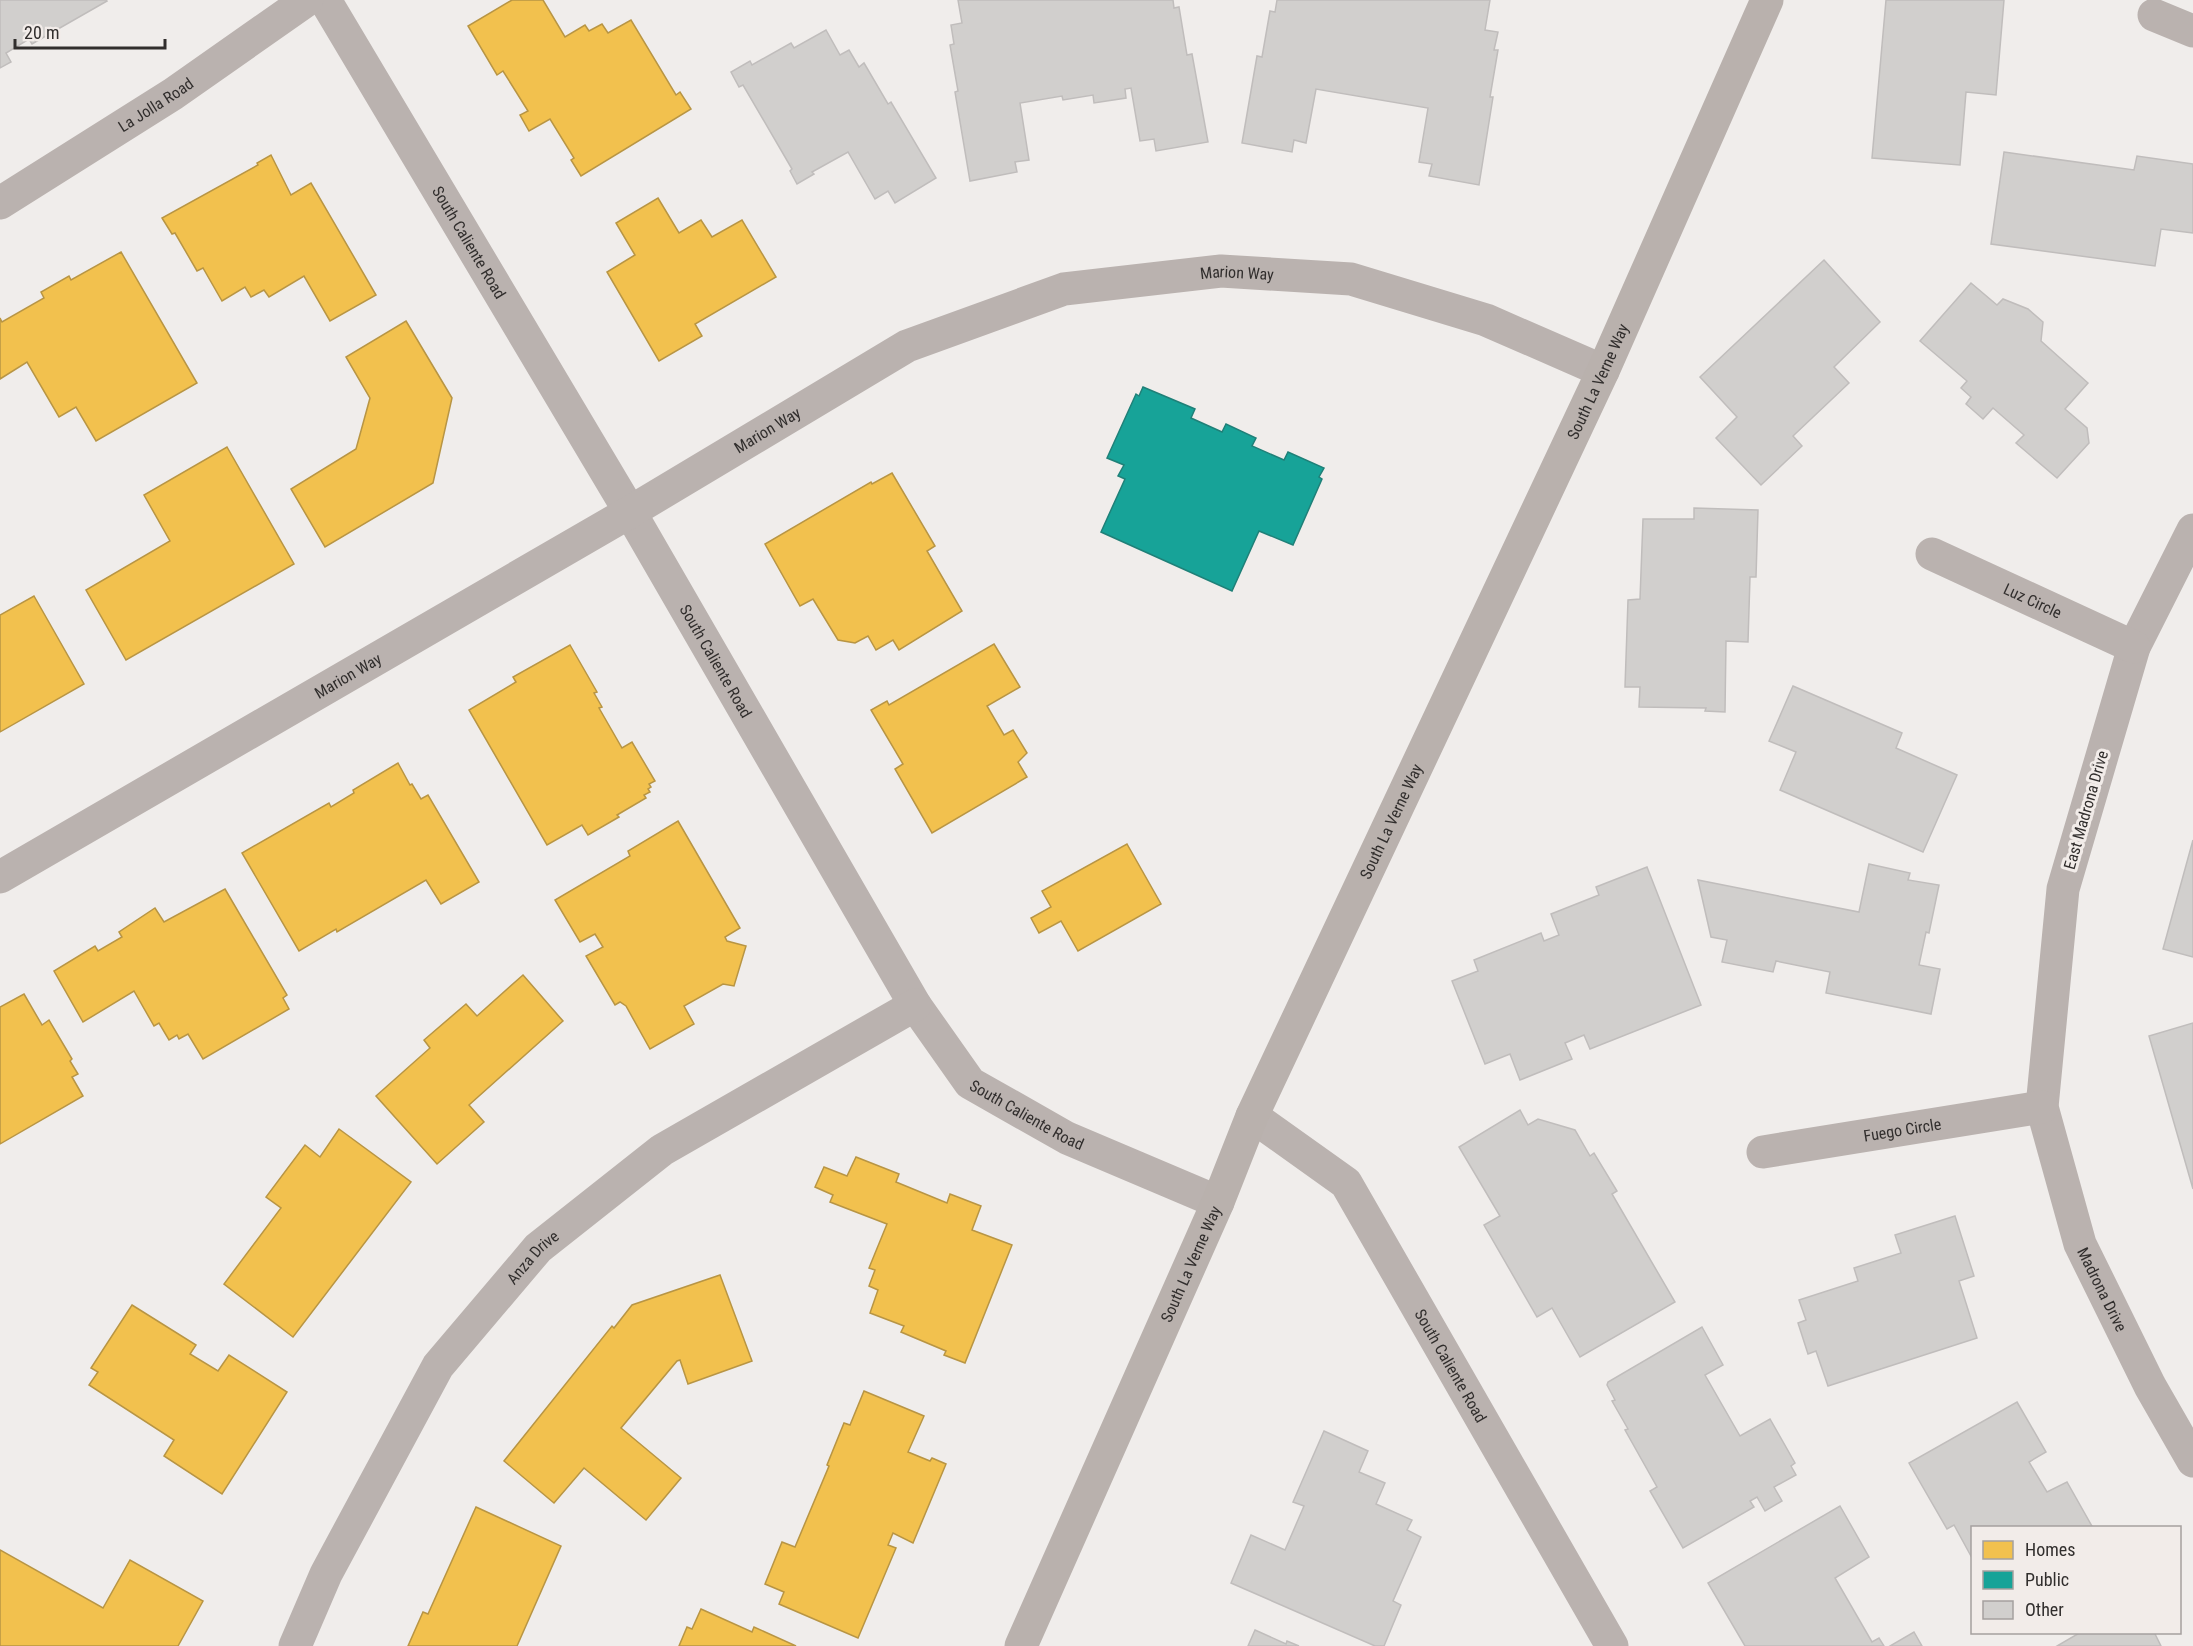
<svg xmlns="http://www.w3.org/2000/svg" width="2193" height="1646" viewBox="0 0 2193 1646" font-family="'Roboto Condensed',sans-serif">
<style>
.homes{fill:#f2c14e;stroke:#b89544;stroke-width:1.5}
.public{fill:#17a398;stroke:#1f8078;stroke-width:1.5}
.building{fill:#d1cfcd;stroke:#c0bdbc;stroke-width:1.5}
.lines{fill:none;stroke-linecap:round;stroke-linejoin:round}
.street{stroke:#bab2af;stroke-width:33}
.secondary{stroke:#b9b1ad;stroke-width:33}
.labels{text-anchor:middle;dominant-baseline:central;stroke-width:6;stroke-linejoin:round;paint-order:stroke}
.street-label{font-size:16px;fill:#312e2d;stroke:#f2ece9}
</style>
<rect width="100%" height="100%" fill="#f0edeb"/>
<g class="homes">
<path d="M512 0H543L565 37 585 25 589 31 602 24 608 33 631 20 676 95 680 92 691 109 581 176 571 160 574 158 550 119 529 131 520 115 528 111 503 71 497 75 468 26Z"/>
<path d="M271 155 291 195 311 183 376 295 330 321 304 276 269 297 264 290 251 297 245 287 222 301 203 268 197 271 175 233 172 234 162 218 258 165 257 163Z"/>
<path d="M658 198 679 233 701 220 712 237 742 220 776 277 695 324 702 336 659 361 607 272 635 255 616 223Z"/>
<path d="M121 252 197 383 96 441 76 407 59 417 27 362 0 379V318L2 322 44 298 41 292 69 276 71 280Z"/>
<path d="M406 321 452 398 433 483 325 547 291 489 356 449 370 398 346 357Z"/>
<path d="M227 447 294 564 126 660 86 590 170 541 144 495Z"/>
<path d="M892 473 935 546 927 551 962 611 899 650 893 640 876 650 868 636 855 643 838 640 813 599 800 606 765 544 871 482 872 484Z"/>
<path d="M34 596 84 684 0 732V615Z"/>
<path d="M994 644 1020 687 987 706 1004 735 1013 730 1027 753 1018 762 1027 777 932 833 895 769 903 764 871 710 887 701 889 705Z"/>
<path d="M570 645 597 692 594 693 602 707 599 708 622 748 632 742 655 781 649 784 651 787 648 789 650 792 644 795 646 798 617 815 619 817 588 835 582 825 547 845 469 710 516 682 513 677Z"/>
<path d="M398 763 410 785 412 784 421 799 428 795 479 882 441 904 426 880 337 932 336 929 299 951 242 853 329 803 331 807 354 793 353 790Z"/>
<path d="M678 821 740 928 725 937 727 941 746 946 734 986 723 984 684 1006 694 1024 650 1049 626 1006 620 1002 615 1005 586 956 603 947 595 934 580 942 555 900 630 856 628 851Z"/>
<path d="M1127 844 1161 904 1078 951 1061 921 1039 933 1031 918 1051 907 1042 891Z"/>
<path d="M225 889 287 995 283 998 289 1009 203 1059 188 1034 179 1039 177 1035 169 1040 159 1023 154 1026 134 991 83 1022 54 971 95 946 98 951 122 937 119 932 155 908 164 922Z"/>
<path d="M523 975 563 1021 469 1105 484 1122 437 1164 376 1096 430 1048 424 1040 466 1004 477 1016Z"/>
<path d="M24 994 42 1025 49 1020 72 1059 70 1061 78 1074 72 1077 83 1096 0 1144V1007Z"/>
<path d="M339 1129 411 1182 293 1337 224 1284 281 1208 266 1197 305 1145 320 1157Z"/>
<path d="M856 1157 899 1174 896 1182 947 1203 950 1194 981 1206 972 1230 1012 1245 965 1363 944 1355 946 1351 901 1332 904 1326 870 1313 878 1290 869 1286 875 1270 869 1268 887 1224 830 1202 833 1195 815 1187 824 1167 847 1176Z"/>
<path d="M720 1275 752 1361 688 1384 680 1360 677 1361 621 1428 681 1478 646 1520 584 1468 554 1503 504 1461 612 1326 614 1328 632 1305Z"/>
<path d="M132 1305 196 1345 190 1354 218 1371 229 1355 287 1392 222 1494 164 1456 174 1440 89 1385 98 1372 91 1368Z"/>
<path d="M864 1391 924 1416 908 1452 930 1461 932 1458 946 1464 913 1543 893 1533 888 1545 896 1548 858 1638 779 1604 784 1592 765 1584 782 1542 795 1547 829 1466 827 1465 844 1423 850 1425Z"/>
<path d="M476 1507 561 1546 517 1646H408L423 1612 428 1614Z"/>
<path d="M0 1550 103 1608 130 1560 203 1601 178 1646H0Z"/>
<path d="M701 1609 752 1632 754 1627 796 1646H679L687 1627 692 1629Z"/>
</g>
<path class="public" d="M1143 387 1195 409 1191 418 1222 432 1226 424 1256 438 1252 446 1284 460 1288 452 1324 468 1319 477 1322 479 1293 545 1259 531 1232 591 1101 532 1125 479 1118 476 1124 465 1107 458 1136 394 1139 396Z"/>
<g class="building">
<path d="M0 0H106L107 1 32 44 29 39 6 53 11 62 0 68Z"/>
<path d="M958 0H1173L1174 8 1179 7 1187 55 1192 54 1208 142 1156 151 1154 139 1140 141 1131 88 1125 89 1126 98 1094 103 1093 95 1063 100 1062 96 1020 103 1029 160 1015 162 1017 172 970 181 955 92 958 91 950 45 954 44 951 25 962 23Z"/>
<path d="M1277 0H1490L1485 30 1498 32 1494 50H1498L1490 97H1493L1479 185 1429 176 1432 164 1419 162 1428 108 1316 89 1306 143 1294 140 1292 152 1242 143 1257 56 1262 57 1270 11 1275 12Z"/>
<path d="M1886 0H2004L1996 95 1966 92 1960 165 1872 158Z"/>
<path d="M826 30 840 55 849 50 859 67 864 63 888 104 891 102 936 178 895 203 888 191 875 199 848 152 812 172 814 174 797 184 790 171 792 169 743 85 739 87 731 72 750 61 752 65 791 43 794 48Z"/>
<path d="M2004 152 2134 170 2137 156 2193 164V233L2161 229 2155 266 1991 244Z"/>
<path d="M1824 260 1880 322 1834 367 1849 383 1793 436 1802 446 1761 485 1716 438 1737 417 1700 377Z"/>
<path d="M1971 283 1997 305 2003 299 2028 309 2043 322 2041 341 2088 383 2065 409 2087 428 2089 443 2057 478 2016 443 2024 435 1993 408 1983 419 1966 404 1971 397 1961 388 1967 381 1920 341Z"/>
<path d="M1694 508 1758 510 1756 577H1750L1748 642 1726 641 1725 712 1705 711 1706 708 1639 707 1640 687H1625L1628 600 1640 599 1643 519H1694Z"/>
<path d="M1793 686 1902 733 1896 748 1957 775 1923 852 1780 790 1796 752 1769 741Z"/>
<path d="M2193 840V957L2163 949Z"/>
<path d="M1869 864 1910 873 1908 880 1939 885 1929 933 1926 932 1919 965 1940 969 1931 1014 1826 993 1830 972 1776 961 1773 972 1722 962 1727 940 1711 937 1698 880 1859 912Z"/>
<path d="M1647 867 1701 1005 1590 1049 1584 1035 1565 1043 1572 1059 1520 1080 1510 1054 1485 1064 1452 981 1478 971 1474 960 1541 933 1544 941 1559 935 1551 914 1599 895 1596 887Z"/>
<path d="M2193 1023V1189L2149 1036Z"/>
<path d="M1520 1110 1528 1125 1538 1119 1575 1130 1590 1156 1594 1153 1617 1191 1612 1194 1675 1302 1580 1357 1552 1308 1537 1317 1484 1225 1500 1216 1459 1147Z"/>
<path d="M1955 1216 1974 1276 1959 1281 1977 1338 1828 1386 1816 1351 1808 1354 1798 1323 1806 1320 1799 1300 1858 1281 1854 1268 1901 1253 1895 1235Z"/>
<path d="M1702 1327 1723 1365 1705 1375 1740 1436 1770 1419 1795 1463 1791 1466 1796 1475 1774 1487 1782 1501 1765 1511 1757 1497 1750 1501 1754 1507 1683 1548 1650 1491 1657 1487 1625 1430 1628 1429 1612 1401 1615 1400 1607 1385 1608 1382Z"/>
<path d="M2017 1402 2046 1452 2029 1462 2047 1492 2067 1482 2093 1528H1972V1558L1954 1525 1947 1529 1909 1463Z"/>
<path d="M1324 1431 1368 1451 1359 1472 1385 1483 1376 1504 1412 1520 1407 1530 1421 1537 1393 1601 1401 1605 1384 1646H1375L1231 1583 1251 1535 1285 1550 1304 1506 1293 1502Z"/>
<path d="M1840 1506 1869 1557 1835 1578 1872 1642 1879 1638 1884 1646H1745L1708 1583Z"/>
<path d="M1255 1630 1286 1644 1287 1641 1299 1646H1248Z"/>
<path d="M1914 1632 1922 1646H1890Z"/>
<path d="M2081 1632H2154L2161 1646H2057Z"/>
</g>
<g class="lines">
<g class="street">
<path id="s1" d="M325 0 630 512 915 1005 970 1083 1067 1138 1218 1202"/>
<path d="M2154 15 2193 31"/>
<path id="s2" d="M0 203 173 94 307 0"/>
<path id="s3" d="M2193 530 2134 647 2063 889 2042 1107 2080 1244 2150 1386 2193 1461"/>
<path id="s4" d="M1932 554 2134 647"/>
<path id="s5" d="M0 877 630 512 907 346 1064 289 1221 271 1351 279 1486 320 1603 371"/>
<path id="s6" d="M1252 1116 1346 1183 1612 1646"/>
<path id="s7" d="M1763 1152 2042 1107"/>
<path id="s8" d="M295 1646 326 1574 438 1366 538 1248 662 1150 915 1005"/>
</g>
<path class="secondary" id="s9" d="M1021 1646 1218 1202 1252 1116 1603 371 1767 0"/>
</g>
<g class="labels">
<g class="street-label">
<text stroke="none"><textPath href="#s2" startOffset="184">La Jolla Road</textPath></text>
<text stroke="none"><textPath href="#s1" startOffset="282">South Caliente Road</textPath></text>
<text stroke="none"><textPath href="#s5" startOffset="1392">Marion Way</textPath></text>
<text stroke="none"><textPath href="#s9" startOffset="1390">South La Verne Way</textPath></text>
<text stroke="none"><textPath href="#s5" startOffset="888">Marion Way</textPath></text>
<text stroke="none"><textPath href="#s4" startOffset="111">Luz Circle</textPath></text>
<text stroke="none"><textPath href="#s1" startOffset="768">South Caliente Road</textPath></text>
<text stroke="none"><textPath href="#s5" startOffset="402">Marion Way</textPath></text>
<text transform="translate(2086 810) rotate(-74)">East Madrona Drive</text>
<text stroke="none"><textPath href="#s9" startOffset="904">South La Verne Way</textPath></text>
<text stroke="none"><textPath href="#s1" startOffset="1326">South Caliente Road</textPath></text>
<text stroke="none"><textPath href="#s7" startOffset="141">Fuego Circle</textPath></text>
<text stroke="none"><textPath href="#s8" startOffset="459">Anza Drive</textPath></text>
<text stroke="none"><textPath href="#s9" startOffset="418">South La Verne Way</textPath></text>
<text stroke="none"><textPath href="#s3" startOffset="795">Madrona Drive</textPath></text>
<text stroke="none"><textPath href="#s6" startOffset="326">South Caliente Road</textPath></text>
</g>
</g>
<rect x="1971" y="1526" width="210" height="108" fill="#f2ece9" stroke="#a5a09e" stroke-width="1.5"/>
<rect x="1983" y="1541" width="30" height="18" fill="#f2c14e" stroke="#a5a09e" stroke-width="1.5"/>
<text x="2025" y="1556" font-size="18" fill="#312e2d">Homes</text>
<rect x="1983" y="1571" width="30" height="18" fill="#17a398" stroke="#a5a09e" stroke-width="1.5"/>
<text x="2025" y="1586" font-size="18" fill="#312e2d">Public</text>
<rect x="1983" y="1601" width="30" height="18" fill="#d1cfcd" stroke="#a5a09e" stroke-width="1.5"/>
<text x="2025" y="1616" font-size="18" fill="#312e2d">Other</text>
<path d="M15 39v9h150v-9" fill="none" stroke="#312e2d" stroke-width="3"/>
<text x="24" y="39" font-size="18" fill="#312e2d" stroke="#f2ece9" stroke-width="4.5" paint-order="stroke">20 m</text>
</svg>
